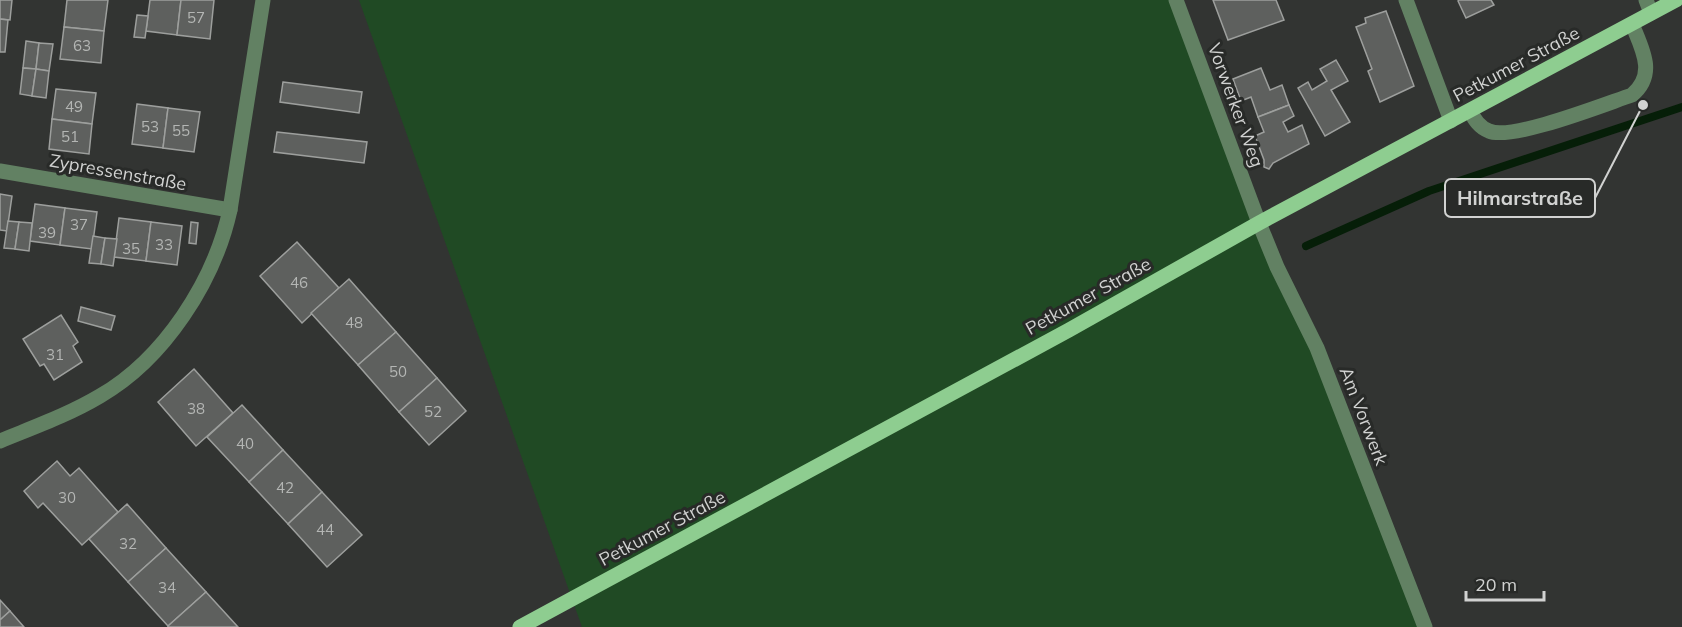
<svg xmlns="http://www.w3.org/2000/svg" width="1682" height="627" viewBox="0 0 1682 627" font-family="Mulish,sans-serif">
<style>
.grass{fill:#204a24}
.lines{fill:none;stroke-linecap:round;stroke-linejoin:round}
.stream{stroke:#061e08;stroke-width:8}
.building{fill:#5e605e;stroke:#9d9f9d;stroke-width:1.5}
.minor{stroke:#628163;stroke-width:15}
.major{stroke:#8ecd90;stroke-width:15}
.labels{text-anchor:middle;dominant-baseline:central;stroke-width:6;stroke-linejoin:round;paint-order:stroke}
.number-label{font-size:15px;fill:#b4b6b4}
.street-label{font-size:18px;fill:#d1d2d1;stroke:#282a28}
.leader{fill:none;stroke:#d1d2d1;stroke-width:2}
.callout-dot{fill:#d1d2d1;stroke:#282a28;stroke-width:2}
.callout{fill:#282a28;stroke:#d1d2d1;stroke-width:2}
.callout-label{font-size:20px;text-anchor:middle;font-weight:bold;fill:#d1d2d1}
</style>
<rect width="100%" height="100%" fill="#323432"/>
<path class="grass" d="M359 0H1176L1425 627H582Z"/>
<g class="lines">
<path class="stream" d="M1306 246 1429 191 1682 107"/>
</g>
<g class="building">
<path d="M0 0H12L10 20 0 19Z"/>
<path d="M67 0H108L104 31 64 27Z"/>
<path d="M150 0H181L177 35 146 31Z"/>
<path d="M181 0H214L210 39 177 35Z"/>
<path d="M1213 0H1276L1284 20 1228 40Z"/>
<path d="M1459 0H1491L1494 5 1466 18 1458 1Z"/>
<path d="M1386 11 1414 86 1380 102 1368 71 1372 69 1356 27 1366 23 1365 18Z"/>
<path d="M137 15 148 16 145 38 134 37Z"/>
<path d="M0 19 8 20 5 52H0Z"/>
<path d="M64 27 104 31 101 63 60 59Z"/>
<path d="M26 41 39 43 36 69 23 68Z"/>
<path d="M39 43 53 44 49 71 36 69Z"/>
<path d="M1336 60 1348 81 1331 90 1350 122 1325 136 1298 88 1308 82 1312 90 1327 81 1320 69Z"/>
<path d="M23 68 36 69 32 96 20 94Z"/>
<path d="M1261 68 1270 90 1282 85 1289 105 1258 117 1251 97 1241 101 1233 79Z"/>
<path d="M36 69 49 71 46 98 32 96Z"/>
<path d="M283 82 362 92 359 113 280 102Z"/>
<path d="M56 89 96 93 92 124 52 119Z"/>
<path d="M137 104 168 108 163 148 132 144Z"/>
<path d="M1289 105 1294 116 1283 122 1288 132 1302 125 1309 144 1273 163 1269 169 1264 167V160L1255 136 1264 132 1258 117Z"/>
<path d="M168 108 200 112 194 152 163 148Z"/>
<path d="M52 119 92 124 89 154 49 149Z"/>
<path d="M277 132 367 142 364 163 274 152Z"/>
<path d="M0 194 12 196 7 231 0 230Z"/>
<path d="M35 204 65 208 60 245 30 241Z"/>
<path d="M65 208 97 212 92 249 60 245Z"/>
<path d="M119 218 151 222 146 261 114 257Z"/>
<path d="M8 221 19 222 15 249 4 248Z"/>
<path d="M19 222 32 223 29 251 15 249Z"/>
<path d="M151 222 182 226 177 265 146 261Z"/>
<path d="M191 222 198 223 196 244 189 243Z"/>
<path d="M93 236 105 238 101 264 89 263Z"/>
<path d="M105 238 117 239 113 266 101 264Z"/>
<path d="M297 242 339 288 302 323 260 276Z"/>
<path d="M349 279 396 332 358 365 311 313Z"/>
<path d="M81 307 115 316 111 330 78 321Z"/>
<path d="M61 315 78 342 73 346 82 362 54 380 44 364 40 366 23 339Z"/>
<path d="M396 332 437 378 399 412 358 365Z"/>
<path d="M194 369 233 413 196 446 158 402Z"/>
<path d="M437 378 466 411 429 445 399 412Z"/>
<path d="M242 405 283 450 249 482 207 437Z"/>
<path d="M283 450 322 492 288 524 249 482Z"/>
<path d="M57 461 70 476 79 468 118 512 82 545 43 503 38 508 24 491Z"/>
<path d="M322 492 362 535 327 567 288 524Z"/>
<path d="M127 504 166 548 128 582 89 539Z"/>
<path d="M166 548 206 592 168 626 128 582Z"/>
<path d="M206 592 238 627H168V626Z"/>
<path d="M0 600 10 611 0 620Z"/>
<path d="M10 611 24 627H0V620Z"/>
</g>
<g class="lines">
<g class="minor">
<path d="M1176 0 1259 223 1277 267 1317 348 1425 627"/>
<path d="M1406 0 1451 121"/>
<path d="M1646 0 1651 13"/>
<path d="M1470 111C1475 120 1479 127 1489 131 1512 141 1605 104 1632 95 1657 74 1642 49 1632 24"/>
<path d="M0 171 230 210"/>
<path d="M0 441C34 427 68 415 100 396 164 359 214 282 230 210L263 0"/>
</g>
<path class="major" d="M520 627 1069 330 1259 223 1676 0"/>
</g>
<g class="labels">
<g class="number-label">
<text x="196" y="17">57</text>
<text x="82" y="45">63</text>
<text x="74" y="106">49</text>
<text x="150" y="126">53</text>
<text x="181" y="130">55</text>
<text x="70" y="136">51</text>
<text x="79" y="224">37</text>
<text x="47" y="232">39</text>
<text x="164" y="244">33</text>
<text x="131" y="248">35</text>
<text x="299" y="282">46</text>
<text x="354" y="322">48</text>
<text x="55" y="354">31</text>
<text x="398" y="371">50</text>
<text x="196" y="408">38</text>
<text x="433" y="411">52</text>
<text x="245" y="443">40</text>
<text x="285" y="487">42</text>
<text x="67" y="497">30</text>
<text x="325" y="529">44</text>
<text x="128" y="543">32</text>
<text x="167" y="587">34</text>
</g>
<g class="street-label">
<text transform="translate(1516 64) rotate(-28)">Petkumer Straße</text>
<text transform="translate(1236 105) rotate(70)">Vorwerker Weg</text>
<text transform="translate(118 172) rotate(10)">Zypressenstraße</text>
<text transform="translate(1088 296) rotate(-29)">Petkumer Straße</text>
<text transform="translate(1364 416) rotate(69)">Am Vorwerk</text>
<text transform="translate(662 528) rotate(-28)">Petkumer Straße</text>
</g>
</g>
<path class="leader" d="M1643 105L1595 198"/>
<circle class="callout-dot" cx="1643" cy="105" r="6"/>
<rect class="callout" x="1445" y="179" width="150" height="38" rx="6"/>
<g class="callout-label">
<text x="1520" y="205">Hilmarstraße</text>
</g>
<path d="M1466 591v9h78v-9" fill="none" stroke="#d1d2d1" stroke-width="3"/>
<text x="1475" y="591" font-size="18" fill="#d1d2d1" stroke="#282a28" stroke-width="4.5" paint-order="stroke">20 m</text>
</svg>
